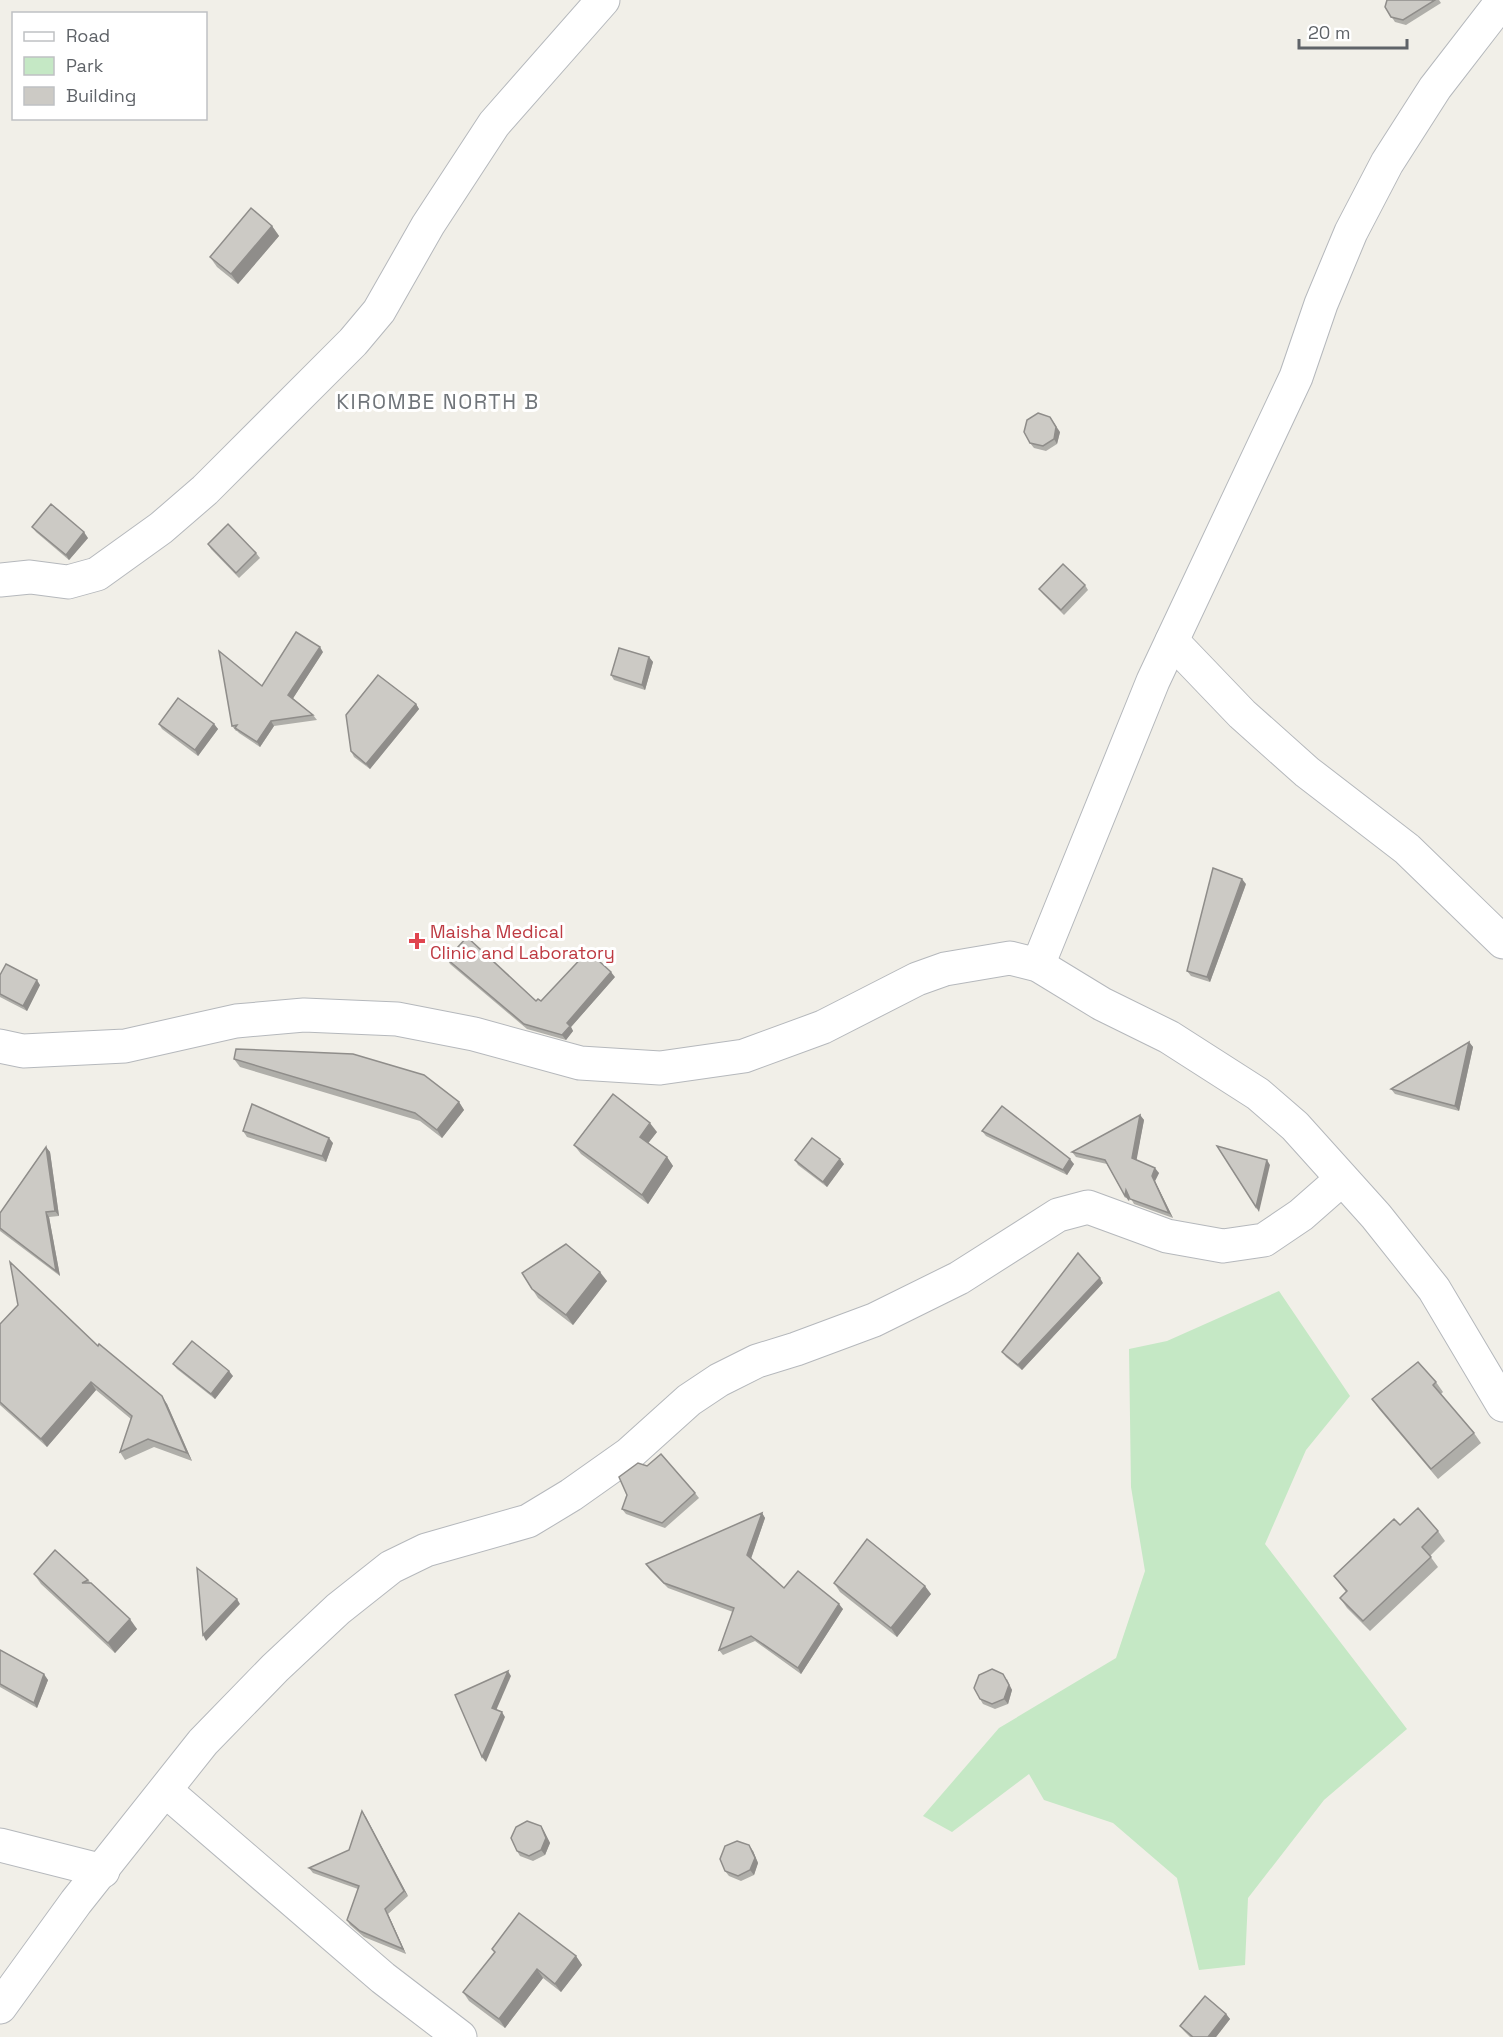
<svg xmlns="http://www.w3.org/2000/svg" width="1503" height="2037" viewBox="0 0 1503 2037" font-family="'Space Grotesk',sans-serif">
<style>
.green{fill:#c5e8c5}
.lines{fill:none;stroke-linecap:round;stroke-linejoin:round}
.minor-casing{stroke:#b5b8bc;stroke-width:35}
.minor{stroke:#fff;stroke-width:33}
.wall{fill:#afaea9}
.shaded-wall{fill:#8f8d8a}
.building{fill:#cccac5;stroke:#8f8d8a;stroke-width:1.5}
.health-dot{fill:#e0444e;stroke:#fff;stroke-width:2}
.labels{text-anchor:middle;dominant-baseline:central;stroke-width:6;stroke-linejoin:round;paint-order:stroke}
.health-label{font-size:18px;fill:#be3a42;stroke:#fff;text-anchor:start}
.quarter-label{font-size:21px;letter-spacing:1.5px;fill:#70757a;stroke:#fff}
</style>
<rect width="100%" height="100%" fill="#f1efe8"/>
<path class="green" d="M1279 1291 1350 1396 1306 1450 1265 1544 1407 1729 1324 1800 1248 1898 1245 1965 1199 1970 1177 1878 1113 1823 1044 1800 1029 1774 952 1832 923 1816 999 1728 1116 1658 1145 1571 1131 1487 1129 1349 1167 1341Z"/>
<g class="lines">
<g class="minor-casing">
<g id="minor">
<path d="M0 580 30 577 68 582 97 574 161 528 205 490 353 342 379 311 428 225 494 124 603 0"/>
<path d="M1172 641 1242 714 1307 772 1407 849 1503 942"/>
<path d="M1038 965 1153 681 1296 377 1321 304 1351 232 1387 163 1435 88 1503 0"/>
<path d="M0 1046 23 1051 125 1046 236 1021 304 1015 397 1019 474 1034 580 1063 660 1068 744 1056 823 1027 917 979 945 969 1010 958 1038 965 1102 1004 1169 1037 1258 1094 1295 1126 1376 1216 1434 1289 1503 1405"/>
<path d="M166 1791 383 1978 460 2037"/>
<path d="M0 1845 103 1871"/>
<path d="M0 2007 76 1902 203 1742 275 1668 338 1609 391 1567 426 1550 528 1521 571 1495 629 1454 689 1400 719 1380 757 1361 796 1349 874 1320 959 1278 1058 1215 1088 1207 1167 1236 1223 1246 1264 1240 1301 1215 1342 1179"/>
</g>
</g>
<use href="#minor" class="minor"/>
</g>
<g class="wall">
<path d="M1387 0H1439L1441 3 1406 25 1395 22 1385 7Z"/>
<path d="M272 226 279 236 238 284 217 267 210 257Z"/>
<path d="M1060 432 1057 444 1046 451 1034 448 1030 443Z"/>
<path d="M32 527 88 538 69 560 36 532Z"/>
<path d="M208 544 256 553 260 558 239 578 211 549Z"/>
<path d="M1085 585 1088 590 1064 615 1043 594 1039 589Z"/>
<path d="M323 652 293 698 313 715 317 720 274 726 260 747 239 733 237 731H236L232 726 262 686Z"/>
<path d="M649 657 653 662 645 690 614 680 611 675Z"/>
<path d="M416 704 419 709 370 769 354 757 351 751Z"/>
<path d="M159 724H214L218 729 198 756 162 729Z"/>
<path d="M1246 884 1210 982 1191 976 1187 971Z"/>
<path d="M447 959 536 1001H541L615 977 571 1027 573 1031 566 1040 527 1029 450 964Z"/>
<path d="M0 975 40 985 27 1011 0 997Z"/>
<path d="M1469 1042 1473 1047 1459 1111 1395 1094 1391 1089Z"/>
<path d="M234 1059 459 1102 464 1110 442 1138 420 1121 240 1067Z"/>
<path d="M1140 1115 1144 1120 1136 1160 1159 1173 1155 1181 1173 1218 1134 1204 1130 1197 1129 1201 1125 1196 1107 1164 1076 1157 1072 1152Z"/>
<path d="M243 1131 333 1143 326 1162 247 1137Z"/>
<path d="M982 1131 1074 1164 1067 1175 986 1136Z"/>
<path d="M657 1132 648 1143 667 1157 673 1166 648 1204 581 1154 574 1145Z"/>
<path d="M46 1147 50 1152 59 1216 49 1217 60 1276 0 1231V1213Z"/>
<path d="M795 1160 844 1164 827 1187 798 1165Z"/>
<path d="M522 1273 607 1281 573 1325 538 1298Z"/>
<path d="M1103 1283 1022 1370 1006 1357 1002 1352Z"/>
<path d="M0 1324 98 1346 167 1404 192 1461 154 1447 125 1460 120 1452 131 1419 96 1390 47 1447 0 1405Z"/>
<path d="M173 1364 233 1376 215 1399 177 1369Z"/>
<path d="M1436 1382 1443 1392 1441 1394 1474 1433 1481 1443 1438 1479 1379 1409 1372 1399Z"/>
<path d="M695 1493 699 1498 665 1528 626 1514 622 1509Z"/>
<path d="M762 1513 765 1518 751 1559 784 1588 843 1609 801 1674 755 1641 723 1655 719 1650 733 1612 668 1588 649 1569 646 1564Z"/>
<path d="M1400 1525 1438 1531 1445 1541 1430 1556 1438 1567 1370 1631 1347 1608 1340 1598 1346 1592 1334 1576Z"/>
<path d="M34 1574 88 1580 137 1629 115 1653 41 1584Z"/>
<path d="M834 1583 931 1594 897 1637 840 1592Z"/>
<path d="M0 1650 48 1680 37 1708 0 1687Z"/>
<path d="M1007 1679 1012 1690 1008 1704 995 1709 983 1704 980 1699Z"/>
<path d="M362 1811 408 1896 388 1914 406 1954 364 1937 350 1925 347 1920 358 1889 313 1873 309 1868 349 1850Z"/>
<path d="M541 1826 544 1831 550 1843 545 1855 533 1861 520 1856 517 1851Z"/>
<path d="M753 1851 758 1863 754 1875 741 1881 729 1876 725 1871Z"/>
<path d="M492 1949 576 1956 582 1965 561 1992 543 1978 505 2028 469 2001 463 1992 495 1953Z"/>
<path d="M1226 2014 1230 2019 1216 2037H1190L1184 2031 1180 2026Z"/>
</g>
<g class="shaded-wall">
<path d="M272 226 279 236 238 284 231 274Z"/>
<path d="M1050 417 1060 432 1057 444 1054 439Z"/>
<path d="M84 532 88 538 69 560 66 555Z"/>
<path d="M320 647 323 652 292 700 288 695Z"/>
<path d="M649 657 653 662 645 690 642 685Z"/>
<path d="M416 704 419 709 370 769 366 764Z"/>
<path d="M271 721 274 726 260 747 257 742Z"/>
<path d="M214 724 218 729 198 756 195 750Z"/>
<path d="M1242 879 1246 884 1210 982 1207 977Z"/>
<path d="M611 972 615 977 571 1027 573 1031 566 1040 562 1035 567 1023Z"/>
<path d="M37 980 40 985 27 1011 23 1006Z"/>
<path d="M1469 1042 1473 1047 1459 1111 1455 1106Z"/>
<path d="M459 1102 464 1110 442 1138 437 1130Z"/>
<path d="M1140 1115 1144 1120 1136 1163 1132 1158Z"/>
<path d="M650 1123 657 1132 646 1146 640 1137Z"/>
<path d="M329 1138 333 1143 326 1162 322 1156Z"/>
<path d="M46 1147 50 1152 59 1216 55 1211Z"/>
<path d="M667 1157 673 1166 648 1204 642 1195Z"/>
<path d="M840 1159 844 1164 827 1187 823 1182Z"/>
<path d="M1070 1159 1074 1164 1067 1175 1063 1170Z"/>
<path d="M1267 1160 1270 1165 1259 1212 1256 1207Z"/>
<path d="M1155 1168 1159 1173 1155 1181 1173 1218 1169 1213 1152 1176Z"/>
<path d="M1126 1190 1130 1195 1129 1201 1125 1196Z"/>
<path d="M46 1212 49 1217 60 1276 56 1271Z"/>
<path d="M600 1272 607 1281 573 1325 566 1315Z"/>
<path d="M1100 1278 1103 1283 1022 1370 1018 1365Z"/>
<path d="M229 1371 233 1376 215 1399 211 1394Z"/>
<path d="M91 1382 96 1390 47 1447 41 1439Z"/>
<path d="M162 1396 167 1404 192 1461 187 1453Z"/>
<path d="M762 1513 765 1518 750 1561 747 1555Z"/>
<path d="M925 1586 931 1594 897 1637 891 1628Z"/>
<path d="M237 1599 240 1604 206 1641 203 1635Z"/>
<path d="M839 1604 843 1609 801 1674 798 1668Z"/>
<path d="M130 1619 137 1629 115 1653 108 1643Z"/>
<path d="M508 1671 511 1676 495 1713 492 1708Z"/>
<path d="M44 1674 48 1680 37 1708 34 1703Z"/>
<path d="M1003 1674 1012 1690 1008 1704 1004 1699Z"/>
<path d="M502 1712 505 1717 486 1762 482 1757Z"/>
<path d="M362 1811 366 1817 408 1896 404 1891Z"/>
<path d="M541 1826 544 1831 550 1843 545 1855 541 1850Z"/>
<path d="M749 1845 753 1851 758 1863 754 1875 750 1870Z"/>
<path d="M385 1909 388 1914 406 1954 403 1949Z"/>
<path d="M576 1956 582 1965 561 1992 555 1984Z"/>
<path d="M537 1969 543 1978 505 2028 499 2019Z"/>
<path d="M1226 2014 1230 2019 1216 2037H1208Z"/>
</g>
<g class="building">
<path d="M1387 0H1435L1403 20 1391 17 1385 7Z"/>
<path d="M251 208 272 226 231 274 210 257Z"/>
<path d="M1038 413 1050 417 1056 427 1054 439 1043 446 1030 443 1024 432 1027 420Z"/>
<path d="M51 504 84 532 66 555 32 527Z"/>
<path d="M228 524 256 553 236 573 208 544Z"/>
<path d="M1063 564 1085 585 1061 610 1039 589Z"/>
<path d="M296 632 320 647 288 695 313 715 271 721 257 742 235 728 237 725 232 726 219 651 262 686Z"/>
<path d="M619 648 649 657 642 685 611 675Z"/>
<path d="M378 675 416 704 366 764 351 751 346 715Z"/>
<path d="M178 698 214 724 195 750 159 724Z"/>
<path d="M1213 868 1242 879 1207 977 1187 971Z"/>
<path d="M467 937 536 1001 538 999 541 1001 588 951 611 972 567 1023 570 1026 562 1035 524 1024 447 959Z"/>
<path d="M6 964 37 980 23 1006 0 994V975Z"/>
<path d="M1469 1042 1455 1106 1391 1089Z"/>
<path d="M236 1049 353 1054 424 1075 459 1102 437 1130 415 1113 234 1059Z"/>
<path d="M613 1094 650 1123 640 1137 667 1157 642 1195 574 1145Z"/>
<path d="M252 1104 329 1138 322 1156 243 1131Z"/>
<path d="M1002 1106 1070 1159 1063 1170 982 1131Z"/>
<path d="M1140 1115 1132 1158 1155 1168 1152 1176 1169 1213 1130 1199 1126 1190 1125 1196 1105 1160 1072 1152Z"/>
<path d="M812 1138 840 1159 823 1182 795 1160Z"/>
<path d="M1217 1146 1267 1160 1256 1207Z"/>
<path d="M46 1147 55 1211 46 1212 56 1271 0 1228V1213Z"/>
<path d="M566 1244 600 1272 566 1315 532 1289 522 1273Z"/>
<path d="M1078 1253 1100 1278 1018 1365 1002 1352Z"/>
<path d="M10 1262 98 1346 99 1344 162 1396 187 1453 148 1439 120 1452 132 1416 91 1382 41 1439 0 1402V1324L18 1305Z"/>
<path d="M192 1341 229 1371 211 1394 173 1364Z"/>
<path d="M1418 1362 1436 1382 1433 1385 1474 1433 1431 1469 1372 1399Z"/>
<path d="M661 1454 695 1493 662 1523 622 1509 627 1495 619 1477 638 1463 647 1466Z"/>
<path d="M1418 1508 1438 1531 1422 1547 1431 1557 1363 1621 1340 1598 1347 1591 1334 1576 1394 1519 1400 1525Z"/>
<path d="M762 1513 747 1555 784 1588 798 1571 839 1604 798 1668 751 1636 719 1650 734 1608 664 1583 646 1564Z"/>
<path d="M867 1539 925 1586 891 1628 834 1583Z"/>
<path d="M55 1550 88 1580 82 1583H91L130 1619 108 1643 34 1574Z"/>
<path d="M197 1568 237 1599 203 1635Z"/>
<path d="M0 1650 44 1674 34 1703 0 1684Z"/>
<path d="M992 1669 1003 1674 1009 1685 1004 1699 992 1704 980 1699 974 1688 979 1675Z"/>
<path d="M508 1671 492 1708 502 1712 482 1757 455 1695Z"/>
<path d="M362 1811 404 1891 385 1909 403 1949 360 1931 347 1920 359 1886 309 1868 349 1850Z"/>
<path d="M527 1821 541 1826 546 1838 541 1850 529 1856 517 1851 511 1838 516 1827Z"/>
<path d="M737 1841 749 1845 755 1858 750 1870 738 1876 725 1871 720 1859 725 1846Z"/>
<path d="M519 1913 576 1956 555 1984 537 1969 499 2019 463 1992 495 1952 492 1949Z"/>
<path d="M1205 1996 1226 2014 1208 2037H1193L1180 2026Z"/>
</g>
<path class="health-dot" d="M414 932h6v6h6v6h-6v6h-6v-6h-6v-6h6z"/>
<g class="labels">
<g class="health-label">
<text x="430" y="931">Maisha Medical<tspan x="430" dy="21">Clinic and Laboratory</tspan></text>
</g>
<g class="quarter-label">
<text x="438" y="401">KIROMBE NORTH B</text>
</g>
</g>
<rect x="12" y="12" width="195" height="108" fill="#ffffff" stroke="#bfc1c3" stroke-width="1.5"/>
<rect x="24" y="32" width="30" height="9" fill="#ffffff" stroke="#bfc1c3" stroke-width="1.5"/>
<text x="66" y="42" font-size="18" fill="#5f6368">Road</text>
<rect x="24" y="57" width="30" height="18" fill="#c5e8c5" stroke="#bfc1c3" stroke-width="1.5"/>
<text x="66" y="72" font-size="18" fill="#5f6368">Park</text>
<rect x="24" y="87" width="30" height="18" fill="#cccac5" stroke="#bfc1c3" stroke-width="1.5"/>
<text x="66" y="102" font-size="18" fill="#5f6368">Building</text>
<path d="M1299 39v9h108v-9" fill="none" stroke="#5f6368" stroke-width="3"/>
<text x="1308" y="39" font-size="18" fill="#5f6368" stroke="#ffffff" stroke-width="4.5" paint-order="stroke">20 m</text>
</svg>
